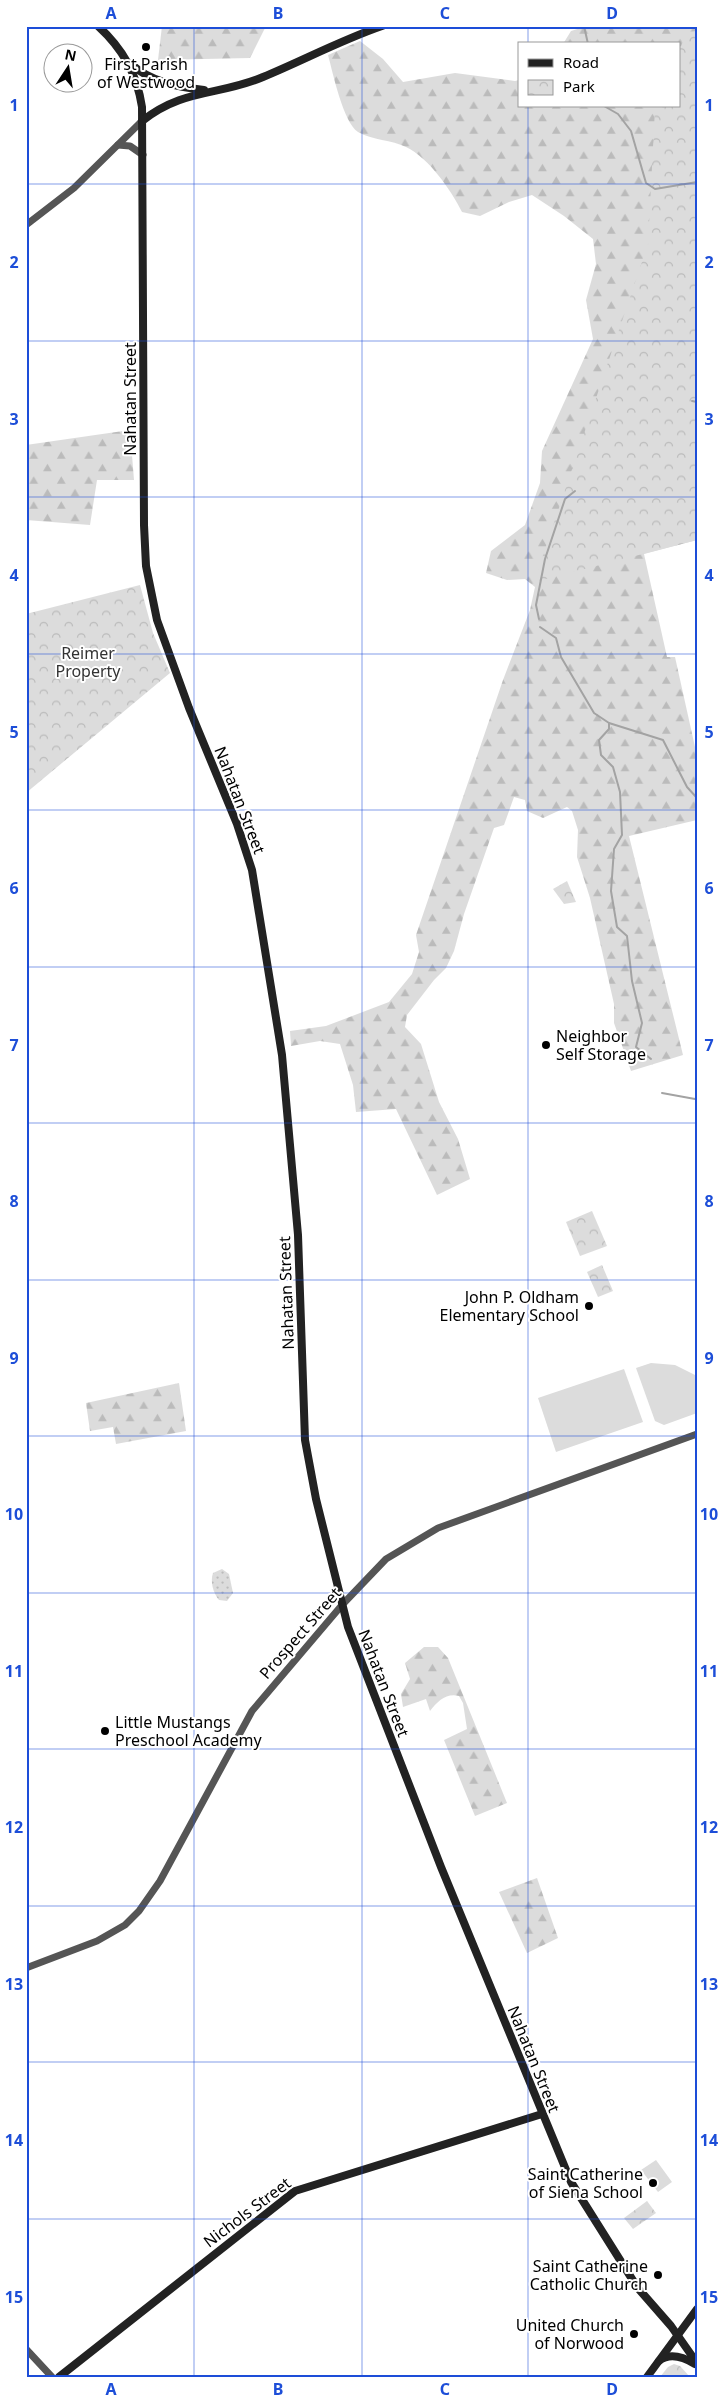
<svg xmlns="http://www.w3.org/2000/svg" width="723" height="2403" viewBox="0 0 723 2403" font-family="'Noto Sans',sans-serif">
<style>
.grass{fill:url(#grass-dots)}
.forest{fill:url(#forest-firs)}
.park{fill:url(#park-crowns)}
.pitch{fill:#dcdcdc}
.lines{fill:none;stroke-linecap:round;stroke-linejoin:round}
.stream{stroke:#a3a3a3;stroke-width:2}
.tertiary{stroke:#555;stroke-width:7}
.secondary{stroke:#222;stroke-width:8}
.grid{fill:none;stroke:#1d4ed8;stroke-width:1;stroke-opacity:0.55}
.poi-dot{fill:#000;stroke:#fff;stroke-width:2}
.labels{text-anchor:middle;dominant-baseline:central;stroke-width:4;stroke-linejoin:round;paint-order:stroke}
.poi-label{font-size:16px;fill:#000;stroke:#fff;text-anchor:end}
.street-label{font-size:16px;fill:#000;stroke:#fff}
.park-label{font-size:16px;fill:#333;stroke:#fff}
.neatline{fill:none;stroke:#1d4ed8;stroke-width:2}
.grid-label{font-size:16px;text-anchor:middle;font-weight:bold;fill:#1d4ed8}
</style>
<defs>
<pattern id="grass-dots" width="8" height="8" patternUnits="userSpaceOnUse" patternTransform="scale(1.25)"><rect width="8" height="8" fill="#dcdcdc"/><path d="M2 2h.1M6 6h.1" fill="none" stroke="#bbb" stroke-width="1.8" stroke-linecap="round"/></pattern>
<pattern id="forest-firs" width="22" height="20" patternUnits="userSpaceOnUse" patternTransform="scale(1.25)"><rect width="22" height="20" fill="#dcdcdc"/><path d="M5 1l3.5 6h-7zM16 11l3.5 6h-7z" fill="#bbb"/></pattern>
<pattern id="park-crowns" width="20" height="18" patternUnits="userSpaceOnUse" patternTransform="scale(1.25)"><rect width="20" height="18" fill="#dcdcdc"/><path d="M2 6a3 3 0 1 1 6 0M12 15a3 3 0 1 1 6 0" fill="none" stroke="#bbb"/></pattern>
</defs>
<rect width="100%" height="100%" fill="#fff"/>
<path class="grass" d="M222 1569 229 1574 233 1593 227 1601 219 1600C213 1593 210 1581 213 1573Z"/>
<g class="forest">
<path d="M162 26H266L250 58 158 60Z"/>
<path d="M587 26H697V540L644 554 667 657H675L697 756V820L629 836 683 1055 631 1071 614 1023V1004L590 898 577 857 578 830 572 811 567 807 543 818 527 811 525 800 514 797 504 825 494 828 464 914 454 951 446 968 434 980 407 1015 405 1027 421 1044 439 1102 458 1139 470 1179 437 1195 396 1109 356 1112 353 1085 340 1044 320 1041 291 1046 290 1031 326 1026 389 1002 412 974 419 952 416 935 503 680 530 610 535 587 525 579 507 580 486 573 491 551 525 525 540 483 542 451 593 339 586 300 596 264 593 239 564 216 532 195 509 202 480 216 462 212C451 190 429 158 406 147 392 140 372 140 358 132 343 122 333 73 328 55L360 41 383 59 403 82 455 73 515 81 519 80V106H679V44H563L571 31Z"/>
<path d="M130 430 134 480H97L90 525 26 520V445Z"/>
<path d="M179 1383 186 1431 116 1444 113 1427 90 1431 86 1403Z"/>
<path d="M424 1647H438L448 1658 507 1803 475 1816 444 1740 467 1729 463 1703 459 1696C446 1693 438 1701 430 1711L426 1699 403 1707 401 1694 410 1679 405 1663Z"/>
<path d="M537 1878 558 1938 527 1953 499 1892Z"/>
</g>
<g class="park">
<path d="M697 31V540L534 582 648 244 655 108 679 106V51L687 32Z"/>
<path d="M140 585 153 633 170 673 26 793V614Z"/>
<path d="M567 881 576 902 564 904 553 889Z"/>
<path d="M592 1211 607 1246 580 1256 566 1222Z"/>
<path d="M602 1265 613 1291 598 1297 587 1272Z"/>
<path d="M647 2201 656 2213 633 2229 624 2218Z"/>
<path d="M674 2364 680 2366 690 2377H660L668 2367Z"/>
</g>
<g class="pitch">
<path d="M651 1363 675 1365 697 1376V1413L664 1425 655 1421 636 1368Z"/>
<path d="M624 1369 643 1422 556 1452 538 1398Z"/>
<path d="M656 2160 672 2182 658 2192 641 2170Z"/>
</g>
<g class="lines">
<g class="stream">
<path d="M584 26 588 44"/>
<path d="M604 106 618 114 631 131 646 183 655 189 697 182"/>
<path d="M692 401 697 402"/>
<path d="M539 619 536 605 545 559 565 499 575 491"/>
<path d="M540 627 556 638 561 657 594 713 609 723V729L599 740 601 755 613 767 620 792 622 835 614 849 611 891 617 927 627 936 632 981 642 1023 636 1047 651 1059"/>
<path d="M609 723 663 740 687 787 697 798"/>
<path d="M662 1093 695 1099 697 1098"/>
</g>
<g class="tertiary">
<path d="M118 145 130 146 143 155"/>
<path d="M26 225 74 188 142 121"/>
<path d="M26 1968 97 1941 125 1925 139 1911 160 1881 252 1711 342 1605 386 1559 438 1528 697 1434"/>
<path d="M26 2349 52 2377"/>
</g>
<g class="secondary">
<path d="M98 26C123 49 137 74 142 107L144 525 146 566 157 620 189 708 237 824 252 870 282 1055 298 1235 305 1440 316 1499 348 1627 441 1867 571 2182 637 2287 671 2326 697 2363"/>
<path d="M131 64C150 82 179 87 204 90"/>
<path d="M142 121C184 88 218 96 263 77 302 61 341 40 382 26"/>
<path d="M659 2361C670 2352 685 2358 695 2364"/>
<path d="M59 2377 295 2191 542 2114"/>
<path d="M647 2377 697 2309"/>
</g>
</g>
<path class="grid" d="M194 26V2377M362 26V2377M528 26V44M528 106V2377M26 184H697M26 341H697M26 497H697M26 654H697M26 810H697M26 967H697M26 1123H697M26 1280H697M26 1436H697M26 1593H697M26 1749H697M26 1906H697M26 2062H697M26 2219H697"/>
<g class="poi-dot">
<circle cx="146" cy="47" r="5"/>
<circle cx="546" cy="1045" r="5"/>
<circle cx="589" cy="1306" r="5"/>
<circle cx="105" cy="1731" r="5"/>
<circle cx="653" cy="2183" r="5"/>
<circle cx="658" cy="2275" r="5"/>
<circle cx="634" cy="2334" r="5"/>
</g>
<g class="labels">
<g class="poi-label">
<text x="146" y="64" text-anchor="middle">First Parish<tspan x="146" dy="18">of Westwood</tspan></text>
<text x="556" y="1036" text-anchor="start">Neighbor<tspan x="556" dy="18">Self Storage</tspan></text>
<text x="579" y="1297">John P. Oldham<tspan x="579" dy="18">Elementary School</tspan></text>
<text x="115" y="1722" text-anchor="start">Little Mustangs<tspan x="115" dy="18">Preschool Academy</tspan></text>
<text x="643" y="2174">Saint Catherine<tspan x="643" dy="18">of Siena School</tspan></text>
<text x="648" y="2266">Saint Catherine<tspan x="648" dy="18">Catholic Church</tspan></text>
<text x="624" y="2325">United Church<tspan x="624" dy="18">of Norwood</tspan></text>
</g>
<g class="street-label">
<text transform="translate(130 399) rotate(-90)">Nahatan Street</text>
<text transform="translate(240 800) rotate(69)">Nahatan Street</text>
<text transform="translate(286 1293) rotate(-92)">Nahatan Street</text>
<text transform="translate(300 1633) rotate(-49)">Prospect Street</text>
<text transform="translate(384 1683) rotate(69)">Nahatan Street</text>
<text transform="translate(534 2059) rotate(68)">Nahatan Street</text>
<text transform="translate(247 2212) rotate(-37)">Nichols Street</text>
</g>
<g class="park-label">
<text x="88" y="653">Reimer<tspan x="88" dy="18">Property</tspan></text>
</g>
</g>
<rect width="723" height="2403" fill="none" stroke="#ffffff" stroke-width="55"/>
<rect x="518" y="42" width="162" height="65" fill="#ffffff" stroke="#999999"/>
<rect x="528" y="59" width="25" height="8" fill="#222222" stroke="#999999"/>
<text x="563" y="68" font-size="15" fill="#000000">Road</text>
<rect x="528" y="80" width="25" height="15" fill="url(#park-crowns)" stroke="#999999"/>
<text x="563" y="92" font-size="15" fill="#000000">Park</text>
<g transform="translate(68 68) rotate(12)"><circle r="24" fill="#ffffff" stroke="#999999"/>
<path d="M0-4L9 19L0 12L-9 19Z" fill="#000000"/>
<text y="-8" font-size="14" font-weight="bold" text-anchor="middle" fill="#000000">N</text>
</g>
<rect x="28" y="28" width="668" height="2348" class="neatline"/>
<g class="grid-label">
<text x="111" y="19">A</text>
<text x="278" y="19">B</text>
<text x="445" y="19">C</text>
<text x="612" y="19">D</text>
<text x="14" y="111">1</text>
<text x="709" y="111">1</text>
<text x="14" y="268">2</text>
<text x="709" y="268">2</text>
<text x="14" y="425">3</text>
<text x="709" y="425">3</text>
<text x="14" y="581">4</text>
<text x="709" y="581">4</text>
<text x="14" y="738">5</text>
<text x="709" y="738">5</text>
<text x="14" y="894">6</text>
<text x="709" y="894">6</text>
<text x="14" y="1051">7</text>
<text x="709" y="1051">7</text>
<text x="14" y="1207">8</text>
<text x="709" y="1207">8</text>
<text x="14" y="1364">9</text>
<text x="709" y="1364">9</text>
<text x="14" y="1520">10</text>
<text x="709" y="1520">10</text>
<text x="14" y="1677">11</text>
<text x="709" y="1677">11</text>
<text x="14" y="1833">12</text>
<text x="709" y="1833">12</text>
<text x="14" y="1990">13</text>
<text x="709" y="1990">13</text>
<text x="14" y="2146">14</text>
<text x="709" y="2146">14</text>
<text x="14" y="2303">15</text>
<text x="709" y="2303">15</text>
<text x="111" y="2395">A</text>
<text x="278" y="2395">B</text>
<text x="445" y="2395">C</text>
<text x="612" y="2395">D</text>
</g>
</svg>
